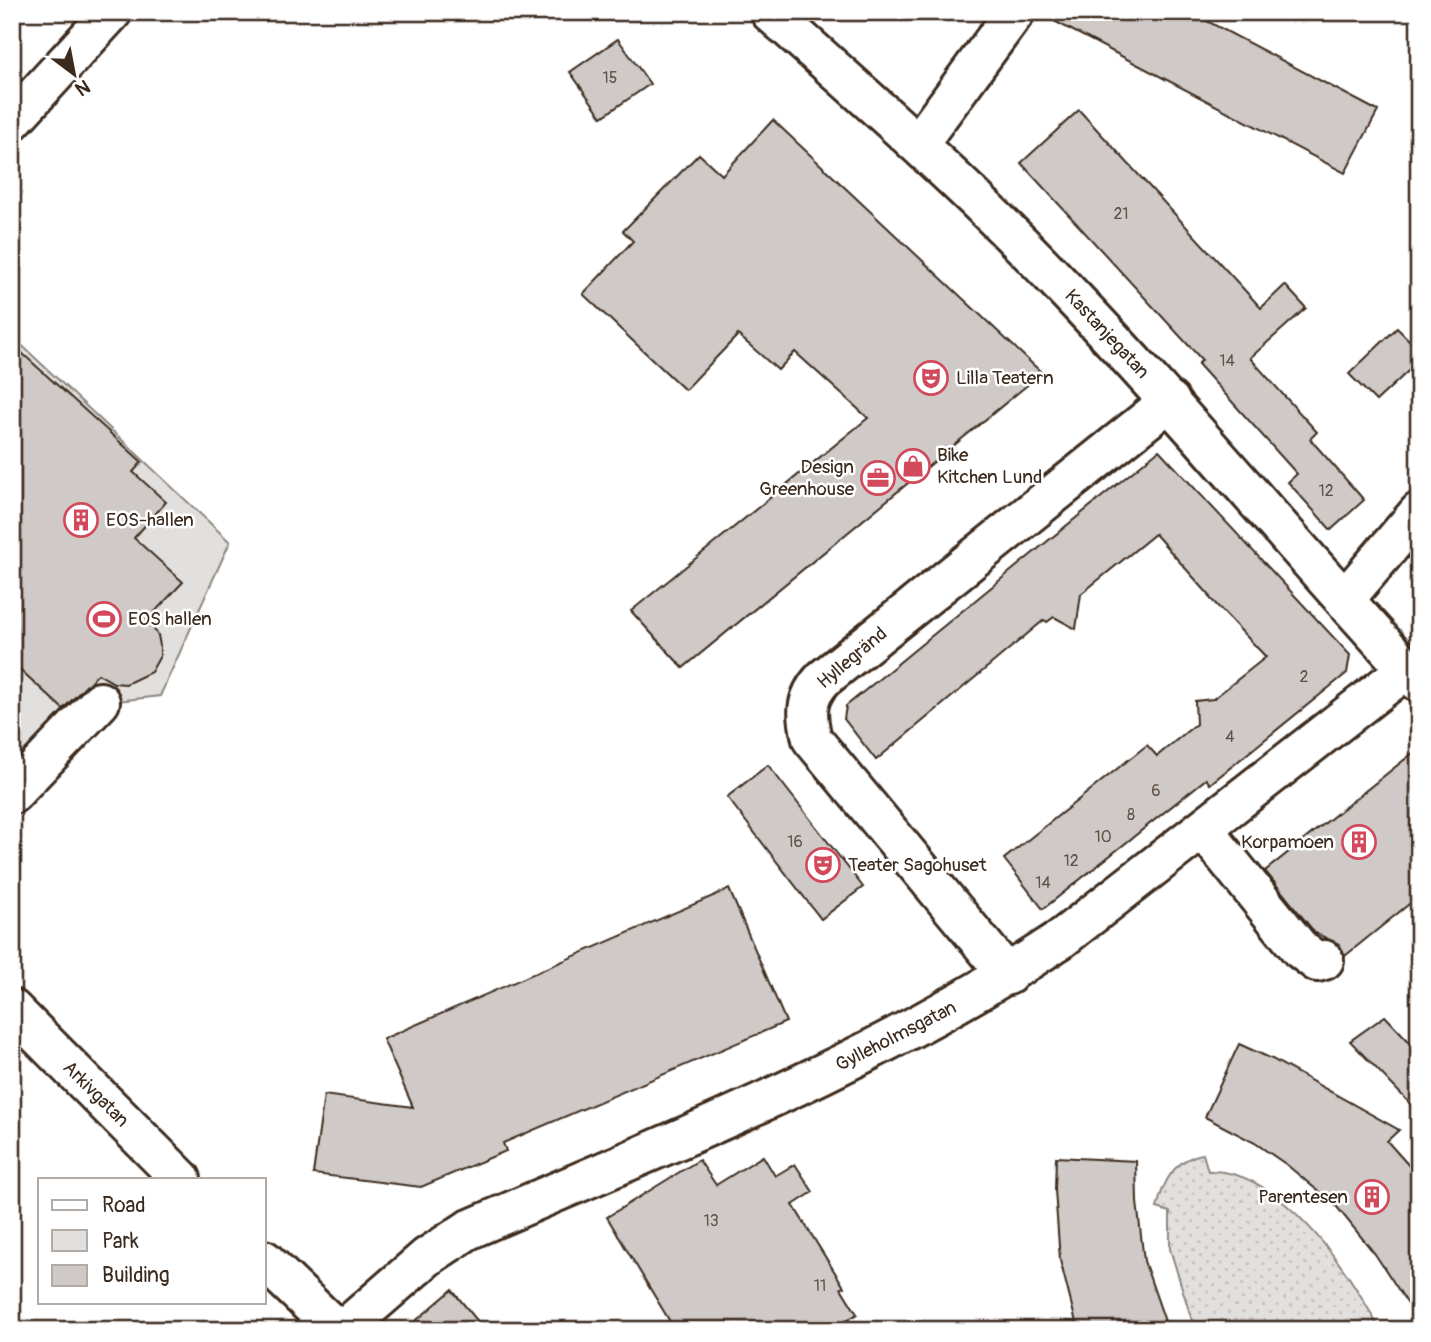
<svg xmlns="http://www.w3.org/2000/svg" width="1431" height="1342" viewBox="0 0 1431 1342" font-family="Pangolin,sans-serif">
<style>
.grass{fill:url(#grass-dots);stroke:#8e857e;stroke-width:2}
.park{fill:#e2e0de;stroke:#8e857e;stroke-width:2}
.building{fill:#cfcac7;stroke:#3b2a1e;stroke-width:2}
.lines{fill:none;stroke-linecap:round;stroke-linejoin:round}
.minor-casing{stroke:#3b2a1e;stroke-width:44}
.major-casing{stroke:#3b2a1e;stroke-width:44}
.minor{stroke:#fff;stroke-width:38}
.major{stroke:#fff;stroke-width:38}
.labels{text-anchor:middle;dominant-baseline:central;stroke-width:5;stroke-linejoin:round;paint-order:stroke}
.number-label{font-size:16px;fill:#605248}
.street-label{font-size:19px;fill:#3b2a1e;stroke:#fff}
.poi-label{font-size:19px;fill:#3b2a1e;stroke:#fff;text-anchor:start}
</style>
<defs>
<pattern id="grass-dots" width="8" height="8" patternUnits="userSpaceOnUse" patternTransform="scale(1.75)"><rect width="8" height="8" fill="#e2e0de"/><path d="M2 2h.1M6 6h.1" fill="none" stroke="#c3c0be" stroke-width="1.8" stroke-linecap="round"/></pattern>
</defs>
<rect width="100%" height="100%" fill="#fff"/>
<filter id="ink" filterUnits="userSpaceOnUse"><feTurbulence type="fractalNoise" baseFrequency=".0143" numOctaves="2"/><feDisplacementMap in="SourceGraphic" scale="14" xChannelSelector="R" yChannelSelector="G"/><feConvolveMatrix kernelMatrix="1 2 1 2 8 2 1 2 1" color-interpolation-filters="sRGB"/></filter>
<g filter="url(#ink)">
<path class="grass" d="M1203 1154 1208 1171C1281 1168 1351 1274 1380 1330H1195L1170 1249V1212L1157 1208C1163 1182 1174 1159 1203 1154Z"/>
<path class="park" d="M12 336 230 542 160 696 100 703 12 800Z"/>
<g class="building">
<path d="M1037 12H1190L1378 111 1345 173Z"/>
<path d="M618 39 650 84 602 117 570 72Z"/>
<path d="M1079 110 1261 308 1285 285 1306 308 1250 358 1317 432 1310 439 1364 500 1331 530 1288 482 1297 474 1198 364 1202 360 1021 163Z"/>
<path d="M773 120 1042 373 683 668 631 611 868 418 795 352 778 370 738 335 685 390 583 294 633 241 623 231 699 154 722 175Z"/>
<path d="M1397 328 1419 350V361L1376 401 1349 374Z"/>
<path d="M12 344 142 462 133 472 166 502 134 538 183 582 147 620 158 635 160 646V656L151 672 126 684 114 683 98 674 63 709 12 662Z"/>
<path d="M1159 450 1350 655 1347 673 1210 784 1206 779 1043 909 1004 859 1147 745 1157 756 1196 724 1195 701 1213 699 1266 657 1209 597 1210 596 1155 534 1081 594 1076 629 1054 617 1047 622 1044 620 876 760 844 719 846 706Z"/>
<path d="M1419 748V896L1345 956 1339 944 1315 933 1265 871Z"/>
<path d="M768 765 863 887 821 919 727 797Z"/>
<path d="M729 889 786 1022 503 1143 506 1151 421 1187 313 1174 324 1095 413 1107 383 1039Z"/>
<path d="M1385 1016 1419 1052V1113L1350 1041Z"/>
<path d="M1239 1044 1272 1059 1399 1130 1387 1141 1419 1177V1321L1375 1254 1337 1207 1287 1165 1255 1143 1205 1117Z"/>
<path d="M763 1156 775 1176 795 1164 813 1192 793 1205 844 1287 841 1288 857 1314 832 1330H675L607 1217 699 1160 716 1185Z"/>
<path d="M1056 1157 1136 1161 1137 1202 1144 1261 1168 1330H1078L1060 1260 1055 1190Z"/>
<path d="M452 1290 485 1330H405Z"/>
</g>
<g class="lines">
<g class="minor-casing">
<g id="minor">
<path d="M770 12C869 100 969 188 1060 284 1184 413 1297 551 1419 682"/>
<path d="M918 144 1015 12"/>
<path d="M1345 599 1419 512"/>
<path d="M12 794 100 702"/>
<path d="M1203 829 1300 949 1317 962 1324 960"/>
<path d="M1008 975 812 739C806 714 805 698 823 679L1170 401"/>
<path d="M12 1009 181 1179"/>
<path d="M264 1260 337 1330"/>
<path d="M343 1330 427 1257 468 1230C670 1142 878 1062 1061 939L1407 669"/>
</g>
</g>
<g class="major-casing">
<path id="major" d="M12 121 112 12"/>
</g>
<use href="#minor" class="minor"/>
<use href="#major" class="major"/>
</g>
</g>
<defs>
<g id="theatre-ring" transform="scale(1.75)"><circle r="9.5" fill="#fff" stroke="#d1495b" stroke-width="1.5"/><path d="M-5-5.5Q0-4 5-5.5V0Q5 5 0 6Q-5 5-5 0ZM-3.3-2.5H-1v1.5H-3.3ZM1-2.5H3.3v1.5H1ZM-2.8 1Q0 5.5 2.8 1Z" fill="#d1495b"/></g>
<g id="shop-ring" transform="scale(1.75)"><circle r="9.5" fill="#fff" stroke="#d1495b" stroke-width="1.5"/><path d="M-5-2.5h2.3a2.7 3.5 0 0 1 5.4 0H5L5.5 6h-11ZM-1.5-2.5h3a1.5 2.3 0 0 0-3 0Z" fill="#d1495b"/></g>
<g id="office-ring" transform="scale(1.75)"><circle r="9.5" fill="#fff" stroke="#d1495b" stroke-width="1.5"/><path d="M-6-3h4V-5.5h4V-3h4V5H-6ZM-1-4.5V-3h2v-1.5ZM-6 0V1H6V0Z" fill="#d1495b"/></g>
<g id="building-ring" transform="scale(1.75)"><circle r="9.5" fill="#fff" stroke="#d1495b" stroke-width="1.5"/><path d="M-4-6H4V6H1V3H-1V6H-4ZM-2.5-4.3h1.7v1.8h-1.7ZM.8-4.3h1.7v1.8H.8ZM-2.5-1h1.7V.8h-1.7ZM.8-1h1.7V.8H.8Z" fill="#d1495b"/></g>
<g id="stadium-ring" transform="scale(1.75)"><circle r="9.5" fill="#fff" stroke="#d1495b" stroke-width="1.5"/><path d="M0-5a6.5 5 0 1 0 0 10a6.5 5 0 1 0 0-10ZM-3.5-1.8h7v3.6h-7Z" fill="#d1495b"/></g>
</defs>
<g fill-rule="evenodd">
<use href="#theatre-ring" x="931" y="378"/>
<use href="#shop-ring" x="913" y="466"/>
<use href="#office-ring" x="878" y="478"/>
<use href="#building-ring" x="81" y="520"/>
<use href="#stadium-ring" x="104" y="619"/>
<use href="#building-ring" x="1359" y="842"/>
<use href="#theatre-ring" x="823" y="865"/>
<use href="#building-ring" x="1372" y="1197"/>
</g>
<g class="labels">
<g class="number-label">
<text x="610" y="78">15</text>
<text x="1121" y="214">21</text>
<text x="1227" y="361">14</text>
<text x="1326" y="491">12</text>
<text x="1304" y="677">2</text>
<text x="1230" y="737">4</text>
<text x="1156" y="791">6</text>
<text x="1131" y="815">8</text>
<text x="1103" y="837">10</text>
<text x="795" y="842">16</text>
<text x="1071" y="861">12</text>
<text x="1043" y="883">14</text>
<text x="711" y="1221">13</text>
<text x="820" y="1286">11</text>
</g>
<g class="street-label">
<text transform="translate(1107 334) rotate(47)">Kastanjegatan</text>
<text transform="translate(852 658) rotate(-40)">Hyllegränd</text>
<text transform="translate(896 1036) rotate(-27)">Gylleholmsgatan</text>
<text transform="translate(96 1094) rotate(45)">Arkivgatan</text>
</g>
<g class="poi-label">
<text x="956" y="378">Lilla Teatern</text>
<text x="937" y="455">Bike<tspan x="937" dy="22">Kitchen Lund</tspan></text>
<text x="854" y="467" text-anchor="end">Design<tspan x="854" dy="22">Greenhouse</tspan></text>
<text x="106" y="520">EOS-hallen</text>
<text x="128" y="619">EOS hallen</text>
<text x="1334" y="842" text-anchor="end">Korpamoen</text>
<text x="848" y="865">Teater Sagohuset</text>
<text x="1348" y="1197" text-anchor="end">Parentesen</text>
</g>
</g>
<rect width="1431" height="1342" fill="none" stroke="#fff" stroke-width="42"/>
<rect x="21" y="21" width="1389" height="1300" fill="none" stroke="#3b2a1e" stroke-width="2.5" filter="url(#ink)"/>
<rect x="38" y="1178" width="228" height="126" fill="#ffffff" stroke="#b1aaa5" stroke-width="2"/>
<rect x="52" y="1200" width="35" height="10" fill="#ffffff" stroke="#b1aaa5" stroke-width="2"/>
<text x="102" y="1212" font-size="21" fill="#3b2a1e">Road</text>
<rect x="52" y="1230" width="35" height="21" fill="#e2e0de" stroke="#b1aaa5" stroke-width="2"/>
<text x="102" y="1248" font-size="21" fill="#3b2a1e">Park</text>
<rect x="52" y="1265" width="35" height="21" fill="#cfcac7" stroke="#b1aaa5" stroke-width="2"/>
<text x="102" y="1282" font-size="21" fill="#3b2a1e">Building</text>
<g transform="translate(74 74) rotate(148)" stroke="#ffffff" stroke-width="5" paint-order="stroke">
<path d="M0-5L12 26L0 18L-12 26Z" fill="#3b2a1e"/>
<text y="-10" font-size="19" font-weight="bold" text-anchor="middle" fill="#3b2a1e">N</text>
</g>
</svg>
